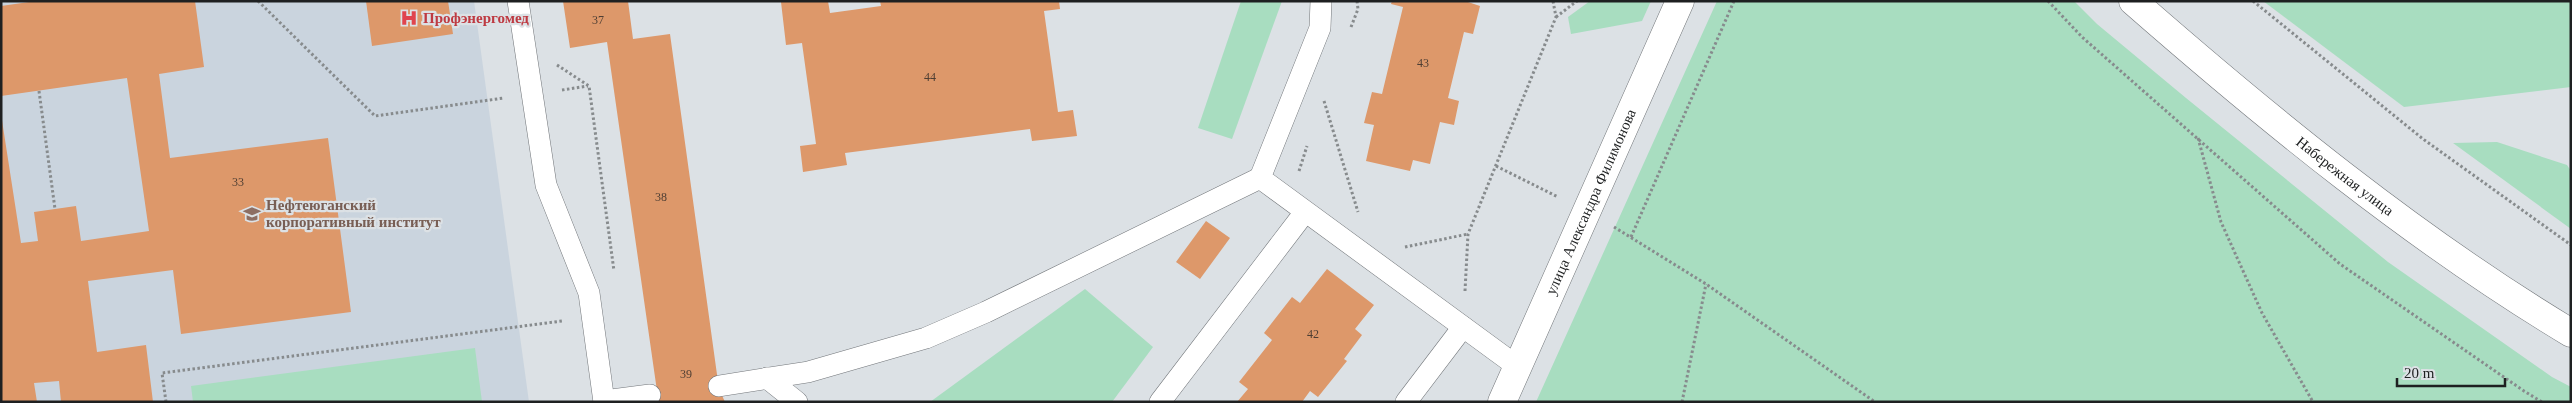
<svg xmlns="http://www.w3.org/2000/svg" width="2572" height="403" viewBox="0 0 2572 403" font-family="'Times New Roman',serif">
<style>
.built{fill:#cad4de}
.green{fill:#a8ddc0}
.building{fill:#dd986a}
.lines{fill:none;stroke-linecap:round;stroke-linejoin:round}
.service-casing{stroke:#72767a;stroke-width:22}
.secondary-casing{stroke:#72767a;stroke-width:29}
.path{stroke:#878b8d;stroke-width:3;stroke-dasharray:2.5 2.5;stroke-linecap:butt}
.service{stroke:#fff;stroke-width:21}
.secondary{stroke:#fff;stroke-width:28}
.labels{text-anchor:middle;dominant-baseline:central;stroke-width:4.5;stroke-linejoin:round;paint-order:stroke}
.number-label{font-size:12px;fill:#4e3e33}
.health-label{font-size:15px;font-weight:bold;fill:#be3a42;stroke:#dce1e5;text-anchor:start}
.street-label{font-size:15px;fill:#1e2021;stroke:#dce1e5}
.education-label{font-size:15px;font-weight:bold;fill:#785e54;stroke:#dce1e5;text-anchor:start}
</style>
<rect width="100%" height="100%" fill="#dce1e5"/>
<path class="built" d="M1 1H474L529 402H1Z"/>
<g class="green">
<path d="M1241 1H1282L1232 139 1198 128Z"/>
<path d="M1590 1H1651L1642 21 1571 34 1568 17Z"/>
<path d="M1717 1H2074L2097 24 2186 98 2388 262 2552 377 2571 387V402H1536Z"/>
<path d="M2263 1H2571V87L2404 107Z"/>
<path d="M2497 142 2567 165 2571 171V229L2453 143Z"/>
<path d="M1085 289 1153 347 1112 402H930Z"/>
<path d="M475 348 482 402H193L191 386Z"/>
</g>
<g class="building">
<path d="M36 1H195L204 67 159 74 170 158 328 138 351 312 181 334 173 270 88 281 97 352 146 345 153 402H61L59 381 34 383 37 402H1V114L21 243 38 241 34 212 76 206 81 241 149 231 127 78 1 96V6Z"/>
<path d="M366 1H448L453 34 372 46Z"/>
<path d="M563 1H628L633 39 670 34 719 389 725 402H651L657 391 607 42 570 48Z"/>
<path d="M828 1 830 13 881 6 880 1H1059L1060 9 1044 11 1058 112 1073 110 1077 136 1032 141 1030 129 845 153 847 165 803 172 800 146 816 144 802 43 786 45 781 2Z"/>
<path d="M1392 1H1465L1480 6 1473 34 1464 32 1448 98 1459 101 1454 125 1440 122 1430 164 1413 160 1410 171 1366 161 1374 125 1364 123 1372 92 1382 94 1403 7 1391 4Z"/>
<path d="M1206 221 1230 238 1200 279 1176 262Z"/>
<path d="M1327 269 1374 305 1355 329 1362 335 1344 359 1347 361 1318 397 1310 391 1302 402H1237L1248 389 1239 382 1272 340 1264 333 1292 297 1300 303Z"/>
</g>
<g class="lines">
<g class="service-casing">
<g id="service">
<path d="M518 1 546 185 589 293 604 402"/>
<path d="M1321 1 1320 28 1260 178 1518 367"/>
<path d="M767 378 797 402"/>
<path d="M719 386 808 372 926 338 986 312 1260 178"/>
<path d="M604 401 650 395"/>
<path d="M1160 402 1305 212"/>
<path d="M1406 402 1463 327"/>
</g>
</g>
<g class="secondary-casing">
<g id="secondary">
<path id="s1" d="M2133 1C2269 120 2416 240 2571 333"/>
<path id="s2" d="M1502 402 1680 1"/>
</g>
</g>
<g class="path">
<path d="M26 1V2"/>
<path d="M258 1 375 116 504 98"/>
<path d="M2048 1 2082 37 2340 264 2524 391 2542 402"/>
<path d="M2253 1 2423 139 2571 245"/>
<path d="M1556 17 1577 1"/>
<path d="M1351 27 1358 9 1357 1"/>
<path d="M557 65 589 86 614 271"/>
<path d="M562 90 588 86"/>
<path d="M39 91 55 209"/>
<path d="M1324 101 1358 212"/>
<path d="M2198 138 2221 222 2262 313 2313 402"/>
<path d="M1496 166 1558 197"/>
<path d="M1299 171 1307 146"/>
<path d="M1614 227 1706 284 1875 402"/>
<path d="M1631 237 1734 1"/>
<path d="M1405 247 1468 234"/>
<path d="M1465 291 1468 234 1556 17 1553 1"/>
<path d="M166 402 162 373 562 321"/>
<path d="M1682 402 1706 284"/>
</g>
<use href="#service" class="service"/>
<use href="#secondary" class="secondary"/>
</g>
<defs>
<g id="hospital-bare" transform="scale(1.35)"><path d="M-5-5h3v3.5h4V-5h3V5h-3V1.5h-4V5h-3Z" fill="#e0444e" stroke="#dce1e5" stroke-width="2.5" paint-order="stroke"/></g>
<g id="university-bare" transform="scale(1.35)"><path d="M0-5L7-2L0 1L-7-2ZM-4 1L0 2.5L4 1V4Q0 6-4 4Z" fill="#8d6e63" stroke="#dce1e5" stroke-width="2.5" paint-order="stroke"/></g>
</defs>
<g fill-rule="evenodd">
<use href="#hospital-bare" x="409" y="18"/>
<use href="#university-bare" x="252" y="214"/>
</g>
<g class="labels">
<g class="number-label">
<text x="598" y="20">37</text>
<text x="1423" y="63">43</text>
<text x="930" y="77">44</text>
<text x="238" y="182">33</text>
<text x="661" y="197">38</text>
<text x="1313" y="334">42</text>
<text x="686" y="374">39</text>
</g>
<g class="health-label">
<text x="423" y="18">Профэнергомед</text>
</g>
<g class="street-label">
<text stroke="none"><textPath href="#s1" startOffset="275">Набережная улица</textPath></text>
<text stroke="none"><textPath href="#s2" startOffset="219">улица Александра Филимонова</textPath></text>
</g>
<g class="education-label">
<text x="266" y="205">Нефтеюганский<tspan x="266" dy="17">корпоративный институт</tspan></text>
</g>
</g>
<rect width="2572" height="403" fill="none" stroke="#1e2021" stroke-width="5"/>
<path d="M2397 378v8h108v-8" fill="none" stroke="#1e2021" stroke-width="2.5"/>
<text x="2404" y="378" font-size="15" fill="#1e2021" stroke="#dce1e5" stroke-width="4" paint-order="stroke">20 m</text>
</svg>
